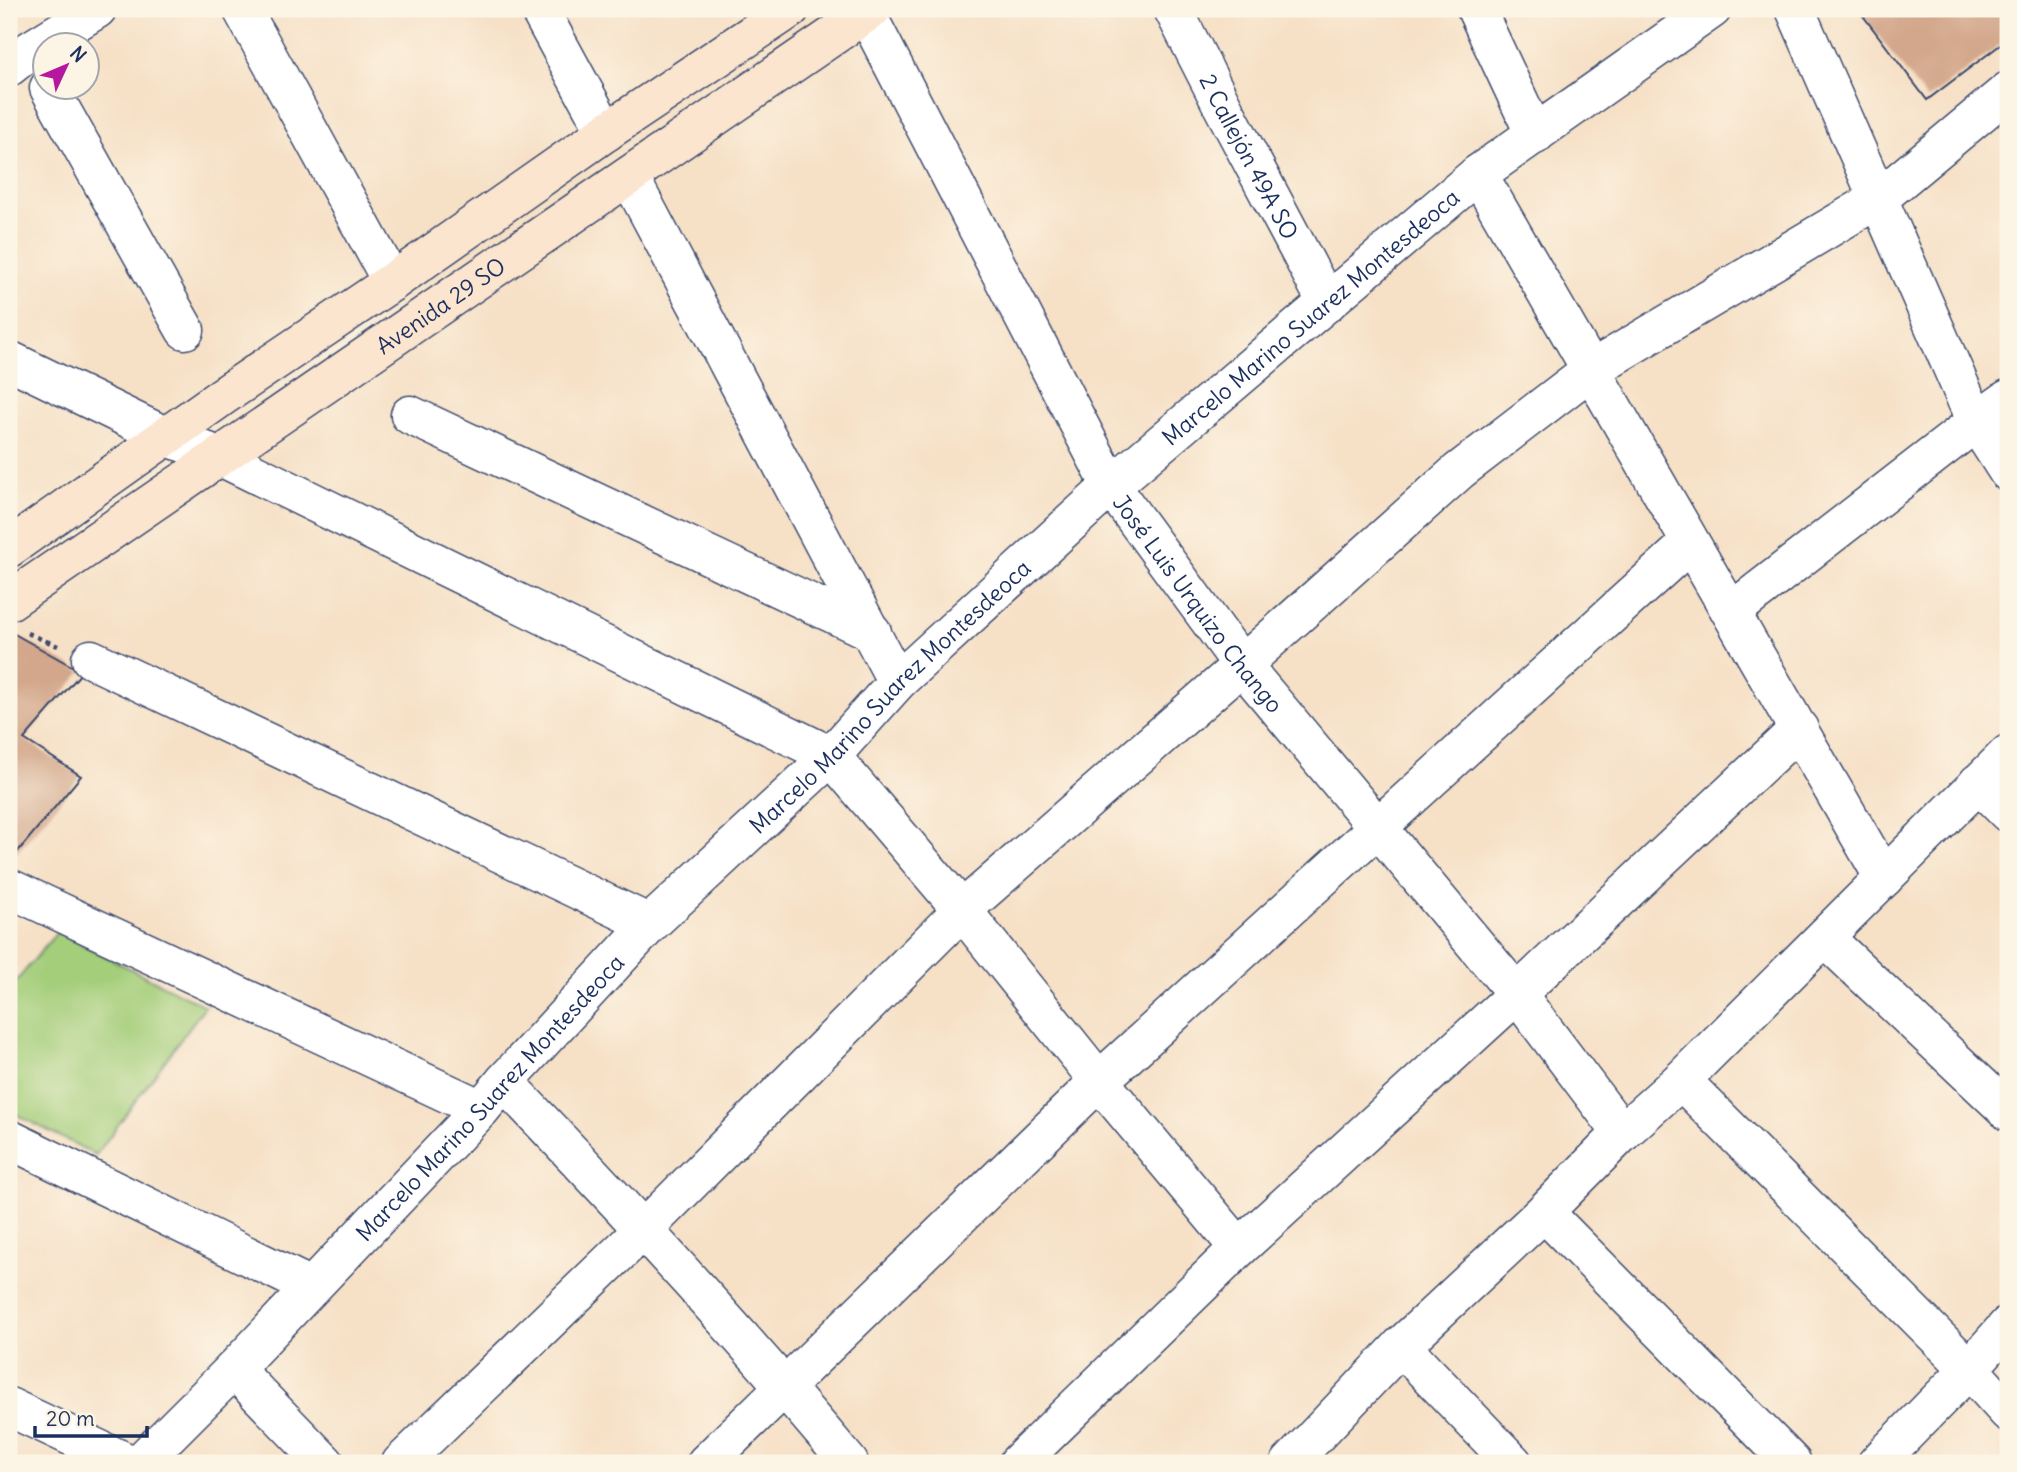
<svg xmlns="http://www.w3.org/2000/svg" width="2017" height="1472" viewBox="0 0 2017 1472" font-family="Delius,sans-serif">
<style>
.green{fill:#a4ce7a;stroke:#607e6c;stroke-width:2}
.building{fill:#d3a78b}
.lines{fill:none;stroke-linecap:round;stroke-linejoin:round}
.street-casing{stroke:#3c4a6e;stroke-width:41}
.secondary-casing{stroke:#3c4a6e;stroke-width:41}
.path{stroke:#3c4a6e;stroke-width:4.5;stroke-dasharray:5 5;stroke-linecap:butt}
.street{stroke:#fff;stroke-width:38}
.secondary{stroke:#fbe5cf;stroke-width:38}
.labels{text-anchor:middle;dominant-baseline:central;stroke-width:7;stroke-linejoin:round;paint-order:stroke}
.street-label{font-size:23px;fill:#1b2f5e;stroke:#fcf5e5}
</style>
<rect width="100%" height="100%" fill="#fcf5e5"/>
<filter id="ink" filterUnits="userSpaceOnUse"><feTurbulence type="fractalNoise" baseFrequency=".0143" numOctaves="2"/><feDisplacementMap in="SourceGraphic" scale="14" xChannelSelector="R" yChannelSelector="G"/><feConvolveMatrix kernelMatrix="1 2 1 2 8 2 1 2 1" color-interpolation-filters="sRGB"/></filter>
<filter id="wash" filterUnits="userSpaceOnUse"><feTurbulence type="fractalNoise" baseFrequency=".00686" numOctaves="4" result="noise"/><feDisplacementMap in="SourceGraphic" scale="28" xChannelSelector="R" yChannelSelector="G"/><feGaussianBlur stdDeviation="1.57" result="paint"/><feColorMatrix in="noise" values="0 0 0 0 0 0 0 0 0 0 0 0 0 0 0 0 0 1.4 0 .05"/><feComposite in="paint" operator="in"/></filter>
<g filter="url(#wash)">
<rect width="100%" height="100%" fill="#f6e0c6"/>
<path class="green" d="M57 932 205 1006 96 1155 9 1111V990Z"/>
<g id="blocks">
<g class="building">
<path d="M1858 9H2008V39L1927 100Z"/>
<path d="M9 631 82 672 24 739 81 776 15 855 9 852Z"/>
</g>
</g>
</g>
<g filter="url(#ink)">
<use href="#blocks" fill-opacity="0" stroke="#3c4a6e" stroke-width="2"/>
<g class="lines">
<g class="street-casing">
<g id="street">
<path d="M242 9 392 282"/>
<path d="M539 9 606 132"/>
<path id="s1" d="M1173 9 1223 107 1327 303"/>
<path d="M1476 9 1535 135"/>
<path d="M1795 9 1976 422 2008 472"/>
<path id="s2" d="M866 13 1111 486 1242 665 1517 994 1622 1133"/>
<path d="M9 67 29 51 97 9"/>
<path d="M49 88 185 330"/>
<path d="M1478 174 1884 878"/>
<path d="M629 176 897 682"/>
<path d="M9 360 165 436 219 456 831 756 962 910 1099 1081 1239 1248"/>
<path d="M410 415 872 632"/>
<path d="M1731 612 1976 422 2008 399"/>
<path d="M91 659 650 924"/>
<path d="M1978 783 2008 813"/>
<path d="M9 888 481 1109"/>
<path d="M1825 938 2008 1111"/>
<path d="M1681 1080 1969 1369 2008 1412"/>
<path d="M504 1082C623 1206 739 1331 849 1463"/>
<path d="M9 1139 311 1287"/>
<path d="M1544 1212 1792 1463"/>
<path d="M1401 1346 1513 1463"/>
<path d="M234 1369 325 1463"/>
<path d="M9 1407 128 1463"/>
<path id="s3" d="M140 1463 234 1369 481 1109 504 1082 650 924 831 756 897 682 1111 486 1478 174 1712 9"/>
<path d="M401 1463 644 1229 962 910 1242 665 1459 471 1592 369 1878 199 2008 91"/>
<path d="M706 1463 1099 1081 1690 543"/>
<path d="M1018 1463 1239 1248 1517 994 1799 729"/>
<path d="M1290 1463 1401 1346 1544 1212 1622 1133 1681 1080 2008 754"/>
<path d="M1877 1463 1969 1369 2008 1325"/>
</g>
</g>
<g class="secondary-casing">
<g id="secondary">
<path d="M9 548 223 396 392 282 606 132 790 9"/>
<path id="s4" d="M9 601 872 9"/>
</g>
</g>
<path class="path" d="M27 633 58 646"/>
<use href="#street" class="street"/>
<use href="#secondary" class="secondary"/>
</g>
</g>
<g class="labels">
<g class="street-label">
<text stroke="none"><textPath href="#s1" startOffset="166">2 Callejón 49A SO</textPath></text>
<text stroke="none"><textPath href="#s4" startOffset="523">Avenida 29 SO</textPath></text>
<text stroke="none"><textPath href="#s3" startOffset="1640">Marcelo Marino Suarez Montesdeoca</textPath></text>
<text stroke="none"><textPath href="#s2" startOffset="679">José Luis Urquizo Chango</textPath></text>
<text stroke="none"><textPath href="#s3" startOffset="1073">Marcelo Marino Suarez Montesdeoca</textPath></text>
<text stroke="none"><textPath href="#s3" startOffset="506">Marcelo Marino Suarez Montesdeoca</textPath></text>
</g>
</g>
<rect width="2017" height="1472" fill="none" stroke="#fcf5e5" stroke-width="35"/>
<g transform="translate(66 66) rotate(46)"><circle r="33" fill="#fcf5e5" stroke="#a2a6af" stroke-width="2"/>
<path d="M0-5L12 26L0 18L-12 26Z" fill="#b5179e"/>
<text y="-10" font-size="19" font-weight="bold" text-anchor="middle" fill="#1b2f5e">N</text>
</g>
<path d="M35 1426v10h112v-10" fill="none" stroke="#1b2f5e" stroke-width="3.5"/>
<text x="46" y="1426" font-size="21" fill="#1b2f5e" stroke="#fcf5e5" stroke-width="5" paint-order="stroke">20 m</text>
</svg>
